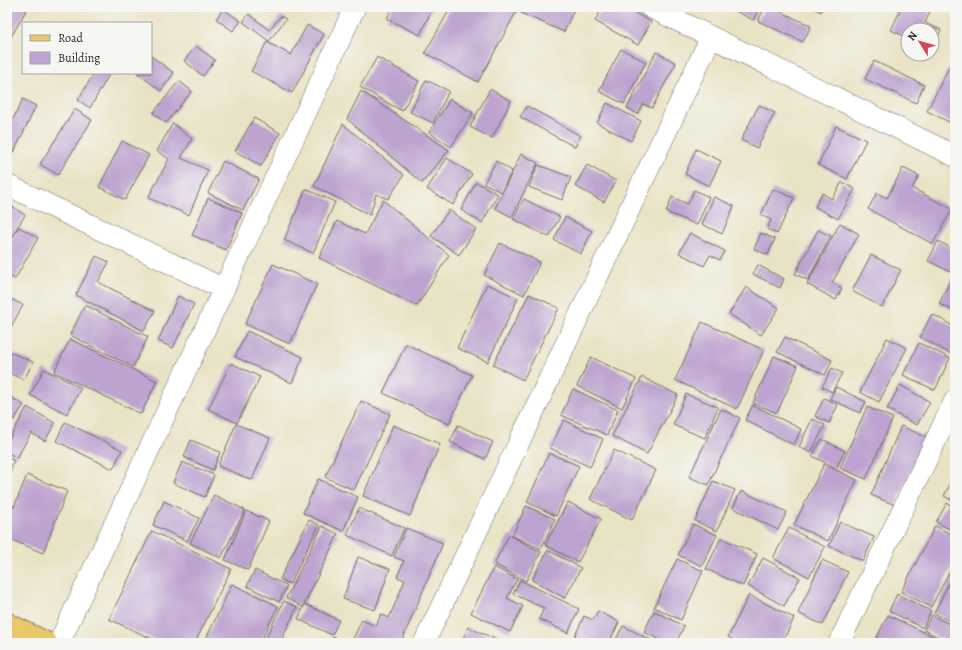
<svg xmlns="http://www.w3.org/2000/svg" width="962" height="650" viewBox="0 0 962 650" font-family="Alegreya,serif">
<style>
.building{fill:#bda3cf}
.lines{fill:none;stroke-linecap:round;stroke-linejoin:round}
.minor-casing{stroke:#6e6b61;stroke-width:22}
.primary-casing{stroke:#6e6b61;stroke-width:24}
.minor{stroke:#fff;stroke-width:21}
.primary{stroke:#eac769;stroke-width:22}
</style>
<rect width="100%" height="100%" fill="#f6f6f2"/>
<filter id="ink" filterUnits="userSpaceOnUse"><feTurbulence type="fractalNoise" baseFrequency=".025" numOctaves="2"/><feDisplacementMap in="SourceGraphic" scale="8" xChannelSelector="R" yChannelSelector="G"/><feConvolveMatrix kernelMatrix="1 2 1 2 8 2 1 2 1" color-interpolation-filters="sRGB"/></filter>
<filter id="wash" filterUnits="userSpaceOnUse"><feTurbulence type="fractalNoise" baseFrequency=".012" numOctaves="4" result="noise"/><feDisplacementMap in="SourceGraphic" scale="16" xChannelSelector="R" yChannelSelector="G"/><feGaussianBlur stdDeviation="0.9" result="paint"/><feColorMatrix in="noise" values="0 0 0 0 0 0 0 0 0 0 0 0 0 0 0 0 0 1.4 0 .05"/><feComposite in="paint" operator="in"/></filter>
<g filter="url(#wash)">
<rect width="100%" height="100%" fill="#e9e3c5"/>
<g id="blocks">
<g class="building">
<path d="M7 7H28L7 44Z"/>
<path d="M392 7H433L420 35 387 19Z"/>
<path d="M451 7H519L478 82 425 53Z"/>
<path d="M524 7H575L564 32 521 13Z"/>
<path d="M603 7H624L651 22 638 45 595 21Z"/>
<path d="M728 7H760L753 20Z"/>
<path d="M765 7H771L811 26 803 42 758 21Z"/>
<path d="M812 7H823L821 12Z"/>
<path d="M892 7H932L925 23 941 30 932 48V30H908V38L891 30 900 11Z"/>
<path d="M223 9 241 21 233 31 216 19Z"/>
<path d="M249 14 269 30 281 16 286 19 269 41 243 22Z"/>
<path d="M307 25 324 34 292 93 251 71 267 42 291 55Z"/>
<path d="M196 46 215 60 203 76 184 61Z"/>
<path d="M621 49 646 62 624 104 599 91Z"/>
<path d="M656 52 676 63 652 108 643 104 638 114 627 108Z"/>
<path d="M151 56 174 73 161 91 137 73H151Z"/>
<path d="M377 57 419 81 402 111 360 87Z"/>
<path d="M874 61 924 85 916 103 865 79Z"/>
<path d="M949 67 955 70V120L953 124 927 111Z"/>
<path d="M94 73H110L90 108 78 100Z"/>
<path d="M426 80 449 91 433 123 410 112Z"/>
<path d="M179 81 192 91 166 123 153 113Z"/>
<path d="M490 89 511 101 492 138 470 127Z"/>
<path d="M361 91 449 150 422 183 347 119Z"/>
<path d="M23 99 36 106 14 152 7 148V131Z"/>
<path d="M450 99 473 113 451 147 429 132Z"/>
<path d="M607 103 641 121 631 141 597 123Z"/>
<path d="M759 105 775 113 757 148 741 140Z"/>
<path d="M527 106 581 136 575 147 520 117Z"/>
<path d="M75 109 92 120 58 175 40 164Z"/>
<path d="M254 118 280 133 261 166 235 151Z"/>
<path d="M173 123 192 139 181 158 208 170 189 215 148 198 169 159 157 151Z"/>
<path d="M343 124 404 175 388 199 376 194 370 215 314 186Z"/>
<path d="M836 126 866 140 847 179 818 165Z"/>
<path d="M122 141 149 155 125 200 99 187Z"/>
<path d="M696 149 721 161 709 186 685 174Z"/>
<path d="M521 154 538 163 512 217 495 208Z"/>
<path d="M447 158 472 174 453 205 427 189Z"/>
<path d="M223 161 259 179 243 210 208 193Z"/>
<path d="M496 161 512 171 501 192 484 183Z"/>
<path d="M538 165 571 177 562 200 529 187Z"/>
<path d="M587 165 616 181 604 202 575 186Z"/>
<path d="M903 168 919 176 912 188 952 209 933 244 868 209 877 193 887 198Z"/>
<path d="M476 182 498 194 482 223 461 210Z"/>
<path d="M842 182 855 189 838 219 815 207 822 193 832 199Z"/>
<path d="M306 189 335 202 313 253 284 240Z"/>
<path d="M773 189 794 198 777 234 767 229 771 220 761 215Z"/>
<path d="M694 190 709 197 697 225 666 212 672 197 688 204Z"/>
<path d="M714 197 734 206 722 234 702 224Z"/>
<path d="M208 198 242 213 226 250 192 235Z"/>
<path d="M524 199 560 217 549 237 513 219Z"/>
<path d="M383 200 449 255 417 306 319 258 337 221 365 234Z"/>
<path d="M7 203 25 215 12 236 7 232Z"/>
<path d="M449 210 476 229 459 255 431 236Z"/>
<path d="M565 217 592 231 581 254 554 240Z"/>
<path d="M840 223 859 234 832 283 842 288 836 300 807 284Z"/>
<path d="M19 227 38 238 15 279 7 275V235L12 238Z"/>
<path d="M818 230 831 236 808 280 795 274Z"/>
<path d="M690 233 725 251 720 260 710 255 704 266 679 253Z"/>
<path d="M761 233 775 239 768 255 754 249Z"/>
<path d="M938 241 955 250V274L928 261Z"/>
<path d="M500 243 540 262 524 295 484 275Z"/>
<path d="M871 255 901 270 882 307 852 291Z"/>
<path d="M96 256 109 262 98 282 155 311 144 331 76 295Z"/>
<path d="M273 264 317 284 290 344 245 324Z"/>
<path d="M758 265 784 279 780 288 753 274Z"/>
<path d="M951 279 955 281V311L939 304Z"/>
<path d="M487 284 518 298 488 362 457 348Z"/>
<path d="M746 287 779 308 761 335 729 314Z"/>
<path d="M529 294 559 308 523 380 493 365Z"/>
<path d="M178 296 194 304 173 348 158 341Z"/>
<path d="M7 297 23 305 7 334Z"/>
<path d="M85 305 148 337 133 367 70 335Z"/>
<path d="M932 314 955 327V346L951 354 920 337Z"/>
<path d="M702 322 764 350 737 409 675 380Z"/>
<path d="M247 331 303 357 292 383 235 357Z"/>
<path d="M785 337 832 360 825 375 777 352Z"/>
<path d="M887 338 907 348 879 402 860 392Z"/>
<path d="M70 339 157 381 141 414 54 372Z"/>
<path d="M919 343 950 358 935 390 903 375Z"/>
<path d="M406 344 472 375 449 424 383 393Z"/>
<path d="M10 352 33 362 24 380 7 372V359Z"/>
<path d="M774 356 798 366 777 413 753 403Z"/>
<path d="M591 357 636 379 622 408 577 386Z"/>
<path d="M231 363 260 377 237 423 208 409Z"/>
<path d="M832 368 842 373 832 392 822 387Z"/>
<path d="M44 369 81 388 67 414 30 395Z"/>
<path d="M642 377 678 395 647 454 612 436Z"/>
<path d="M900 385 930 402 917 425 887 409Z"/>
<path d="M836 387 866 402 860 413 830 399Z"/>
<path d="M573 389 618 410 607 435 561 415Z"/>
<path d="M686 394 718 407 705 438 673 425Z"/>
<path d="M7 395 24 405 14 420 7 416Z"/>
<path d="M824 398 838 405 829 423 815 416Z"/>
<path d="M361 401 390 414 354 490 325 477Z"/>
<path d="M753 405 801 429 794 445 745 420Z"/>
<path d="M27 407 55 423 45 441 31 433 17 458 7 452V443Z"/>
<path d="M867 407 893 418 866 479 840 468Z"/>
<path d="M721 409 740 418 708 485 689 477Z"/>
<path d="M812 419 825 425 811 453 799 447Z"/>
<path d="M564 420 603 439 590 467 550 448Z"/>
<path d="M65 422 122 450 113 469 56 441Z"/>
<path d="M236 424 270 438 252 480 218 466Z"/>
<path d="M393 425 440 444 410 516 363 496Z"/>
<path d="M458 425 493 442 485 459 450 442Z"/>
<path d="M901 426 926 437 895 505 871 495Z"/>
<path d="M822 439 845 451 836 468 812 456Z"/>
<path d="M191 440 220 452 213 470 184 457Z"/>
<path d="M614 450 656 470 632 520 590 499Z"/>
<path d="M549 453 579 466 556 516 527 502Z"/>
<path d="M7 457 14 461 7 473Z"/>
<path d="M955 460V469L951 467Z"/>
<path d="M182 462 214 475 205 497 173 483Z"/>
<path d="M824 464 857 480 828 541 794 525Z"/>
<path d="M955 474V502L944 496Z"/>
<path d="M27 475 67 491 43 553 7 538V505L14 507Z"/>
<path d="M318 479 358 497 343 531 303 513Z"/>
<path d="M713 481 735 490 717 531 695 521Z"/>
<path d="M741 491 787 512 778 530 733 508Z"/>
<path d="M214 495 245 510 221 558 190 543Z"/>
<path d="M164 501 199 518 187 541 153 525Z"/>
<path d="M568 502 601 519 578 562 545 545Z"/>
<path d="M947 503 955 508V532L936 522Z"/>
<path d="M526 506 555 519 541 549 512 536Z"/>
<path d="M359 508 404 528 392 556 347 535Z"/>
<path d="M246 511 269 521 248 570 225 560Z"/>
<path d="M309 520 319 525 290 584 280 579Z"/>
<path d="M840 522 874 537 863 561 829 546Z"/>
<path d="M693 524 717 535 702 566 678 555Z"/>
<path d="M322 526 338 534 303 607 286 598Z"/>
<path d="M935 526 955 536V561L931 607 901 592Z"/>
<path d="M406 528 443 543 401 643H356L352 641 362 620 376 626 381 614 389 618 405 580 397 577 404 561 394 557Z"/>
<path d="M789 528 825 547 809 577 773 558Z"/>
<path d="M152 531 231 569 195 643H161L109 619Z"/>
<path d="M509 535 541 552 526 581 494 564Z"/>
<path d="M721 538 757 554 743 586 706 569Z"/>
<path d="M548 550 581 568 565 598 532 580Z"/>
<path d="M358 557 390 569 375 610 343 599Z"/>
<path d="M763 558 800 578 784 606 748 586Z"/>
<path d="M677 559 703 571 681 620 654 607Z"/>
<path d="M822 560 848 572 823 625 798 613Z"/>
<path d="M494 567 517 579 507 598 523 606 510 632 471 613Z"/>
<path d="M255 570 287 586 279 602 247 586Z"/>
<path d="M955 571V624L934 613Z"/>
<path d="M520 580 579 609 568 633 539 619 544 608 513 594Z"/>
<path d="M232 584 278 606 260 643H204Z"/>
<path d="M897 594 931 611 923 628 889 611Z"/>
<path d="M749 595 794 618 782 643H740L728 637Z"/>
<path d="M284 601 297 607 280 643H263Z"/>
<path d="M305 604 339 620 332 635 298 619Z"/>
<path d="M598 611 619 622 609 643H582L583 642 574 638 584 616 593 620Z"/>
<path d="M654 611 684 626 676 643H667L644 632Z"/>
<path d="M888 615 946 643H874Z"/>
<path d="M932 615 955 627V643H949L924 630Z"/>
<path d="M623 626 657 643H614Z"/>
<path d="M468 627 504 643H461Z"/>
<path d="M333 637 346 643H330Z"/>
</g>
</g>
</g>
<g filter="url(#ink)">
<use href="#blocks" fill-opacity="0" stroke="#6e6b61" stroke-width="1"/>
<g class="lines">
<g class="minor-casing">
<g id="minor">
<path d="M650 7 955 156"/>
<path d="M7 185 224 289"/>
<path d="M59 643 355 7"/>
<path d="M424 643 711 37"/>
<path d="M839 643 955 400"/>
</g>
</g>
<g class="primary-casing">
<path id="primary" d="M7 624 46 643"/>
</g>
<use href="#minor" class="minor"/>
<use href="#primary" class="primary"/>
</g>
</g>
<rect width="962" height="650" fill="none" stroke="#f6f6f2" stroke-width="24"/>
<rect x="22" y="22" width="130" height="52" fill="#f6f6f2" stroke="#a5a5a2"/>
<rect x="30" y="35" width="20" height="6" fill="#eac769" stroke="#a5a5a2"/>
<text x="58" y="42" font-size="12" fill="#2b2b2b">Road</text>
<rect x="30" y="52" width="20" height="12" fill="#bda3cf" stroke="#a5a5a2"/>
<text x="58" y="62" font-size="12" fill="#2b2b2b">Building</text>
<g transform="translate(920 42) rotate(307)"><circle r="19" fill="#f6f6f2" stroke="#a5a5a2"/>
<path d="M0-3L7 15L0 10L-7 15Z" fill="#d1495b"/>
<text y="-6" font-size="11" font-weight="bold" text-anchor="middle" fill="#2b2b2b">N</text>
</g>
</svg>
